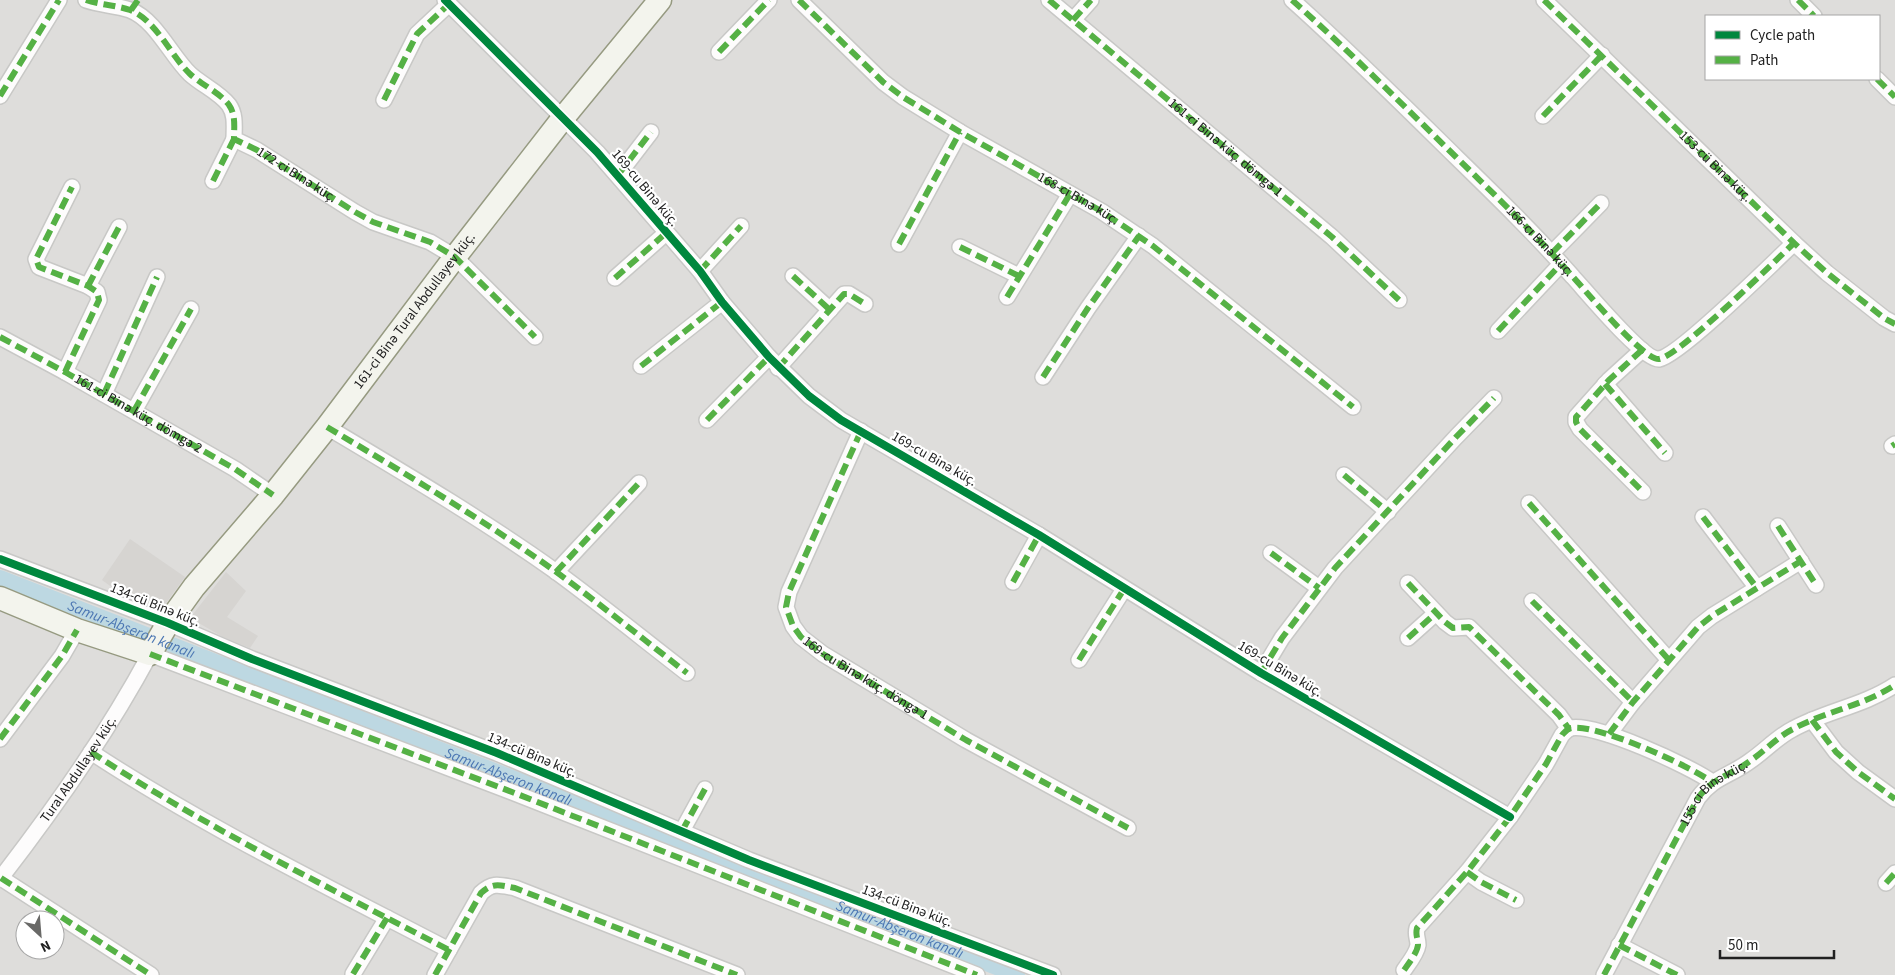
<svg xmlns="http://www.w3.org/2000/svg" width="1895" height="975" viewBox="0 0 1895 975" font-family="'Source Sans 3',sans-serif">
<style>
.residential{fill:#dedddb;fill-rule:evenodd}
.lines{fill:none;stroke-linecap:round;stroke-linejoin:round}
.canal{stroke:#bdd8e2;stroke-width:16}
.building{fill:#d6d4d1}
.street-casing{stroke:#c8c8c6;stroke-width:18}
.secondary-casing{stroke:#969a81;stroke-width:25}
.street{stroke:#fdfcfc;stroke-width:15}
.secondary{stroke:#f3f4ed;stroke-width:22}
.quiet{stroke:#55b145;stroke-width:6;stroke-dasharray:12 6;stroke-linecap:butt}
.cycleway-casing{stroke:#fff;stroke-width:11}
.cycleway{stroke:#00873e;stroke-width:8}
.labels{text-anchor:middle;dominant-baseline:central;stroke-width:4.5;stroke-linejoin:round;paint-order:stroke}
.street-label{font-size:14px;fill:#212121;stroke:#fff}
.water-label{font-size:15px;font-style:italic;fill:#4c77b3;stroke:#fff}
</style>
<rect width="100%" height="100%" fill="#efeeea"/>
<path class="residential" d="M0 0H1895V975H0ZM1706 16H1879V79H1706ZM25 920H55V950H25Z"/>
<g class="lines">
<path class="canal" id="s1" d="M0 578 1017 975"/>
</g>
<g class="building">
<path d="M130 539 185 577 163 607 142 603 124 596 102 580Z"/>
<path d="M226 572 246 591 227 617 258 636 250 648 223 637 190 618Z"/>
</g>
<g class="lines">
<g class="street-casing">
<g id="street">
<path id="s2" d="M86 0C100 5 116 5 130 10 156 20 171 56 190 74 202 85 219 92 229 105 236 115 234 127 234 139L257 150 355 212 373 222 430 242 455 257 535 337"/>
<path d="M445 0 597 152 700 271 722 302 769 357 809 396 841 420 1039 535 1261 673 1510 817"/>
<path d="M799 0 883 82 903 97 960 132 1101 211 1153 246 1353 407"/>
<path id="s3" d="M1049 0 1332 237 1399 300"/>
<path id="s4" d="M1292 0C1349 51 1402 104 1456 157 1496 196 1536 235 1573 277 1586 291 1643 360 1659 359 1679 356 1774 262 1794 243"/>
<path id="s5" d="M1544 0 1794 243 1827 273 1884 318 1895 324"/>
<path d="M1798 0 1814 16"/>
<path d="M1073 20 1091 0"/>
<path d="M719 52 769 0"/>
<path d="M1877 79 1895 97"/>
<path d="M0 96 59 0"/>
<path d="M384 100 417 34 449 4"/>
<path d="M1543 116 1602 55"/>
<path d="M618 175 651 132"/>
<path d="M213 181 234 139"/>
<path d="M899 244 960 132"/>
<path d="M960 247 1019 276"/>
<path d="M1552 253 1601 203"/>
<path d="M700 271 741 226"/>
<path d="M793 276 830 310"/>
<path d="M615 278 666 233"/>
<path d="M88 286 119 227"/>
<path d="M1007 297 1070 194"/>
<path d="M1498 331 1561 264"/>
<path d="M0 337 65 372 235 469 273 495"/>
<path d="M1642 350 1609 380 1576 417V422L1580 429 1643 492"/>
<path d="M641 366 722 302"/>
<path d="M778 368 844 294H849L865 304"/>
<path d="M65 372 99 300 97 292 88 286 39 267 36 259 72 187"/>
<path d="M1043 377 1088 308 1139 236"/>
<path d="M1605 384 1665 453"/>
<path d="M104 394 157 277"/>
<path d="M134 411 191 309"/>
<path d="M707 420 769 357"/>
<path d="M327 427C404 473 482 519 555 571 600 604 643 639 687 673"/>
<path d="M861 431 789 592 786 607 793 626 801 637 823 654 966 740 1128 828"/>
<path d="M1892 446 1895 444"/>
<path d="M1344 475 1388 512"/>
<path d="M1529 503 1669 660"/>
<path d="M1703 517 1757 588"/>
<path d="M1778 526 1816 585"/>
<path d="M1271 553 1319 588"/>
<path d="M0 559 168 623 252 659 497 753 749 860 1053 975"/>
<path d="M556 572 639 483"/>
<path d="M1013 582 1039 535"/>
<path d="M1408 583 1445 622 1453 628 1469 627 1559 715 1569 729"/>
<path d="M1532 601 1633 702"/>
<path d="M1408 638 1436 613"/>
<path d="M1079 660 1124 589"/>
<path d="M1261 673 1282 638 1335 568 1456 437 1494 398"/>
<path d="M1812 720 1836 752 1858 772 1895 799"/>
<path d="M1609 734 1633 702 1698 627 1712 616 1801 561"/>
<path d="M0 739 62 656 77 630"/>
<path d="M91 752C205 827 328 887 449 950"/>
<path d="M682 831 705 789"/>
<path d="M1467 872 1481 882 1516 900"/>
<path d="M1 878 151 975"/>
<path id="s6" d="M0 879C55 808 107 734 150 654L512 792 977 975"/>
<path d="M1886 883 1895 873"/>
<path d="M1619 945 1677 975"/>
<path d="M1404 970C1409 963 1417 953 1418 945 1418 938 1415 935 1417 928L1467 872 1510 817 1546 764 1562 735C1565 732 1567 729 1571 728 1596 723 1690 766 1712 782"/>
<path d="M353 974 387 918"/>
<path d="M435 975 481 893C493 882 499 885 515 888L737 975"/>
<path d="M1604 975 1698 798C1713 777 1730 776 1750 761 1765 751 1777 737 1793 729 1826 711 1863 706 1895 685"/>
</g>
</g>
<g class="secondary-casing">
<g id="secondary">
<path id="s7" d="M0 598 77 630 150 654 168 623 194 587 273 495 327 427 455 257 563 118 660 0"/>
</g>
</g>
<use href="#street" class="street"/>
<use href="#secondary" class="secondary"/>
<g class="quiet">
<path d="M86 0C100 5 116 5 130 10 156 20 171 56 190 74 202 85 219 92 229 105 236 115 234 127 234 139L257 150 355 212 373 222 430 242 455 257 535 337"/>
<path id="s8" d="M799 0 883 82 903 97 960 132 1101 211 1153 246 1353 407"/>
<path d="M1049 0 1332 237 1399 300"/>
<path d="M1292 0C1349 51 1402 104 1456 157 1496 196 1536 235 1573 277 1586 291 1643 360 1659 359 1679 356 1774 262 1794 243"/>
<path d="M1544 0 1794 243 1827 273 1884 318 1895 324"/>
<path d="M1798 0 1814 16"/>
<path d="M131 10 138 0"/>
<path d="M1073 20 1091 0"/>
<path d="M719 52 769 0"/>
<path d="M1877 79 1895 97"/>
<path d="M0 96 59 0"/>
<path d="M384 100 417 34 449 4"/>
<path d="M1543 116 1602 55"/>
<path d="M618 175 651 132"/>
<path d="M213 181 234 139"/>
<path d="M899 244 960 132"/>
<path d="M960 247 1019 276"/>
<path d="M1552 253 1601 203"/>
<path d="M700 271 741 226"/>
<path d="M793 276 830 310"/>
<path d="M615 278 666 233"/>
<path d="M88 286 119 227"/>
<path d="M1007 297 1070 194"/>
<path d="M1498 331 1561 264"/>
<path id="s9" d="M0 337 65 372 235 469 273 495"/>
<path d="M1642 350 1609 380 1576 417V422L1580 429 1643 492"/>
<path d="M641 366 722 302"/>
<path d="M778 368 844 294H849L865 304"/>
<path d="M65 372 99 300 97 292 88 286 39 267 36 259 72 187"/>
<path d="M1043 377 1088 308 1139 236"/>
<path d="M1605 384 1665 453"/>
<path d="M104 394 157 277"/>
<path d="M134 411 191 309"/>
<path d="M707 420 769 357"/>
<path d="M327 427C404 473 482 519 555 571 600 604 643 639 687 673"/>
<path id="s10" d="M861 431 789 592 786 607 793 626 801 637 823 654 966 740 1128 828"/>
<path d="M1892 446 1895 444"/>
<path d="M1344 475 1388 512"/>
<path d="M1529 503 1669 660"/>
<path d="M1703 517 1757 588"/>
<path d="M1778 526 1816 585"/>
<path d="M1271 553 1319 588"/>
<path d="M556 572 639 483"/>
<path d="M1013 582 1039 535"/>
<path d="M1408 583 1445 622 1453 628 1469 627 1559 715 1569 729"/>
<path d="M1532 601 1633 702"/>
<path d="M1408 638 1436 613"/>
<path d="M150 654 512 792 977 975"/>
<path d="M1079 660 1124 589"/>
<path d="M1261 673 1282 638 1335 568 1456 437 1494 398"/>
<path d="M1812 720 1836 752 1858 772 1895 799"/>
<path d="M1609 734 1633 702 1698 627 1712 616 1801 561"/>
<path d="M0 739 62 656 77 630"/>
<path d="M91 752C205 827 328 887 449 950"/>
<path d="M682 831 705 789"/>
<path d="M1467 872 1481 882 1516 900"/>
<path d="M1 878 151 975"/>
<path d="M1886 883 1895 873"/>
<path d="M1619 945 1677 975"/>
<path d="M1404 970C1409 963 1417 953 1418 945 1418 938 1415 935 1417 928L1467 872 1510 817 1546 764 1562 735C1565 732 1567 729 1571 728 1596 723 1690 766 1712 782"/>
<path d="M353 974 387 918"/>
<path d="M435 975 481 893C493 882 499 885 515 888L737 975"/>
<path id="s11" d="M1604 975 1698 798C1713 777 1730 776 1750 761 1765 751 1777 737 1793 729 1826 711 1863 706 1895 685"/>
</g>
<g class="cycleway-casing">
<g id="cycleway">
<path d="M445 0 597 152 700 271 722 302 769 357 809 396 841 420 1039 535 1261 673 1510 817"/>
<path d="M0 559 168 623 252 659 497 753 749 860 1053 975"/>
</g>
</g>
<use href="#cycleway" class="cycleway"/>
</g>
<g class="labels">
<g class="street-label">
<text stroke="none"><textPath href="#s3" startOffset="230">161-ci Binə küç. dömgə 1</textPath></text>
<text stroke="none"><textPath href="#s5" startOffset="239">153-cü Binə küç.</textPath></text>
<text stroke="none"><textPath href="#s2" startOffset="291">172-ci Binə küç.</textPath></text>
<text transform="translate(645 188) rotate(50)">169-cu Binə küç.</text>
<text stroke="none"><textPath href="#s8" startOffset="345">168-ci Binə küç.</textPath></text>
<text stroke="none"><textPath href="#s4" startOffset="346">166-cı Binə küç.</textPath></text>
<text stroke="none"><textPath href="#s7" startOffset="594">161-ci Binə Tural Abdullayev küç.</textPath></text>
<text stroke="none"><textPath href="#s9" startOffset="158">161-ci Binə küç. dömgə 2</textPath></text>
<text transform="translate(934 459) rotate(30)">169-cu Binə küç.</text>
<text transform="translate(155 605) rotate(22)">134-cü Binə küç.</text>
<text transform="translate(1280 669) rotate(31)">169-cu Binə küç.</text>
<text stroke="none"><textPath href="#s10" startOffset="302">169-cu Binə küç. döngə 1</textPath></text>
<text transform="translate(532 755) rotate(23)">134-cü Binə küç.</text>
<text stroke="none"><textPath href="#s6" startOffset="135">Tural Abdullayev küç.</textPath></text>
<text stroke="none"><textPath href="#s11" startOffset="215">155-ci Binə küç.</textPath></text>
<text transform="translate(907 906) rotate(21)">134-cü Binə küç.</text>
</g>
<g class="water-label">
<text stroke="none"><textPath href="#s1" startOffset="141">Samur-Abşeron kanalı</textPath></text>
<text stroke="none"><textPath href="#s1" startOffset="546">Samur-Abşeron kanalı</textPath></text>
<text stroke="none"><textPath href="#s1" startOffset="966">Samur-Abşeron kanalı</textPath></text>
</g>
</g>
<rect x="1705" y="15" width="175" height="65" fill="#ffffff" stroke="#a6a6a6"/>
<rect x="1715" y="31" width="25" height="8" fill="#00873e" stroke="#a6a6a6"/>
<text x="1750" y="40" font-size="15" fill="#212121">Cycle path</text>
<rect x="1715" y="56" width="25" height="8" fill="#55b145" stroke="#a6a6a6"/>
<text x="1750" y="65" font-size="15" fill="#212121">Path</text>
<g transform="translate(40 935) rotate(154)"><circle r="24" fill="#ffffff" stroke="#a6a6a6"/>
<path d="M0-4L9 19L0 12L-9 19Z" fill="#696967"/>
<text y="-8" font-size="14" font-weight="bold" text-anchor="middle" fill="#212121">N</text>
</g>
<path d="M1720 950v8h114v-8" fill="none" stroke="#212121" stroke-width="2.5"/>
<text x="1728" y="950" font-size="15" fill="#212121" stroke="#ffffff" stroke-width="4" paint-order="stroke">50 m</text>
</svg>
